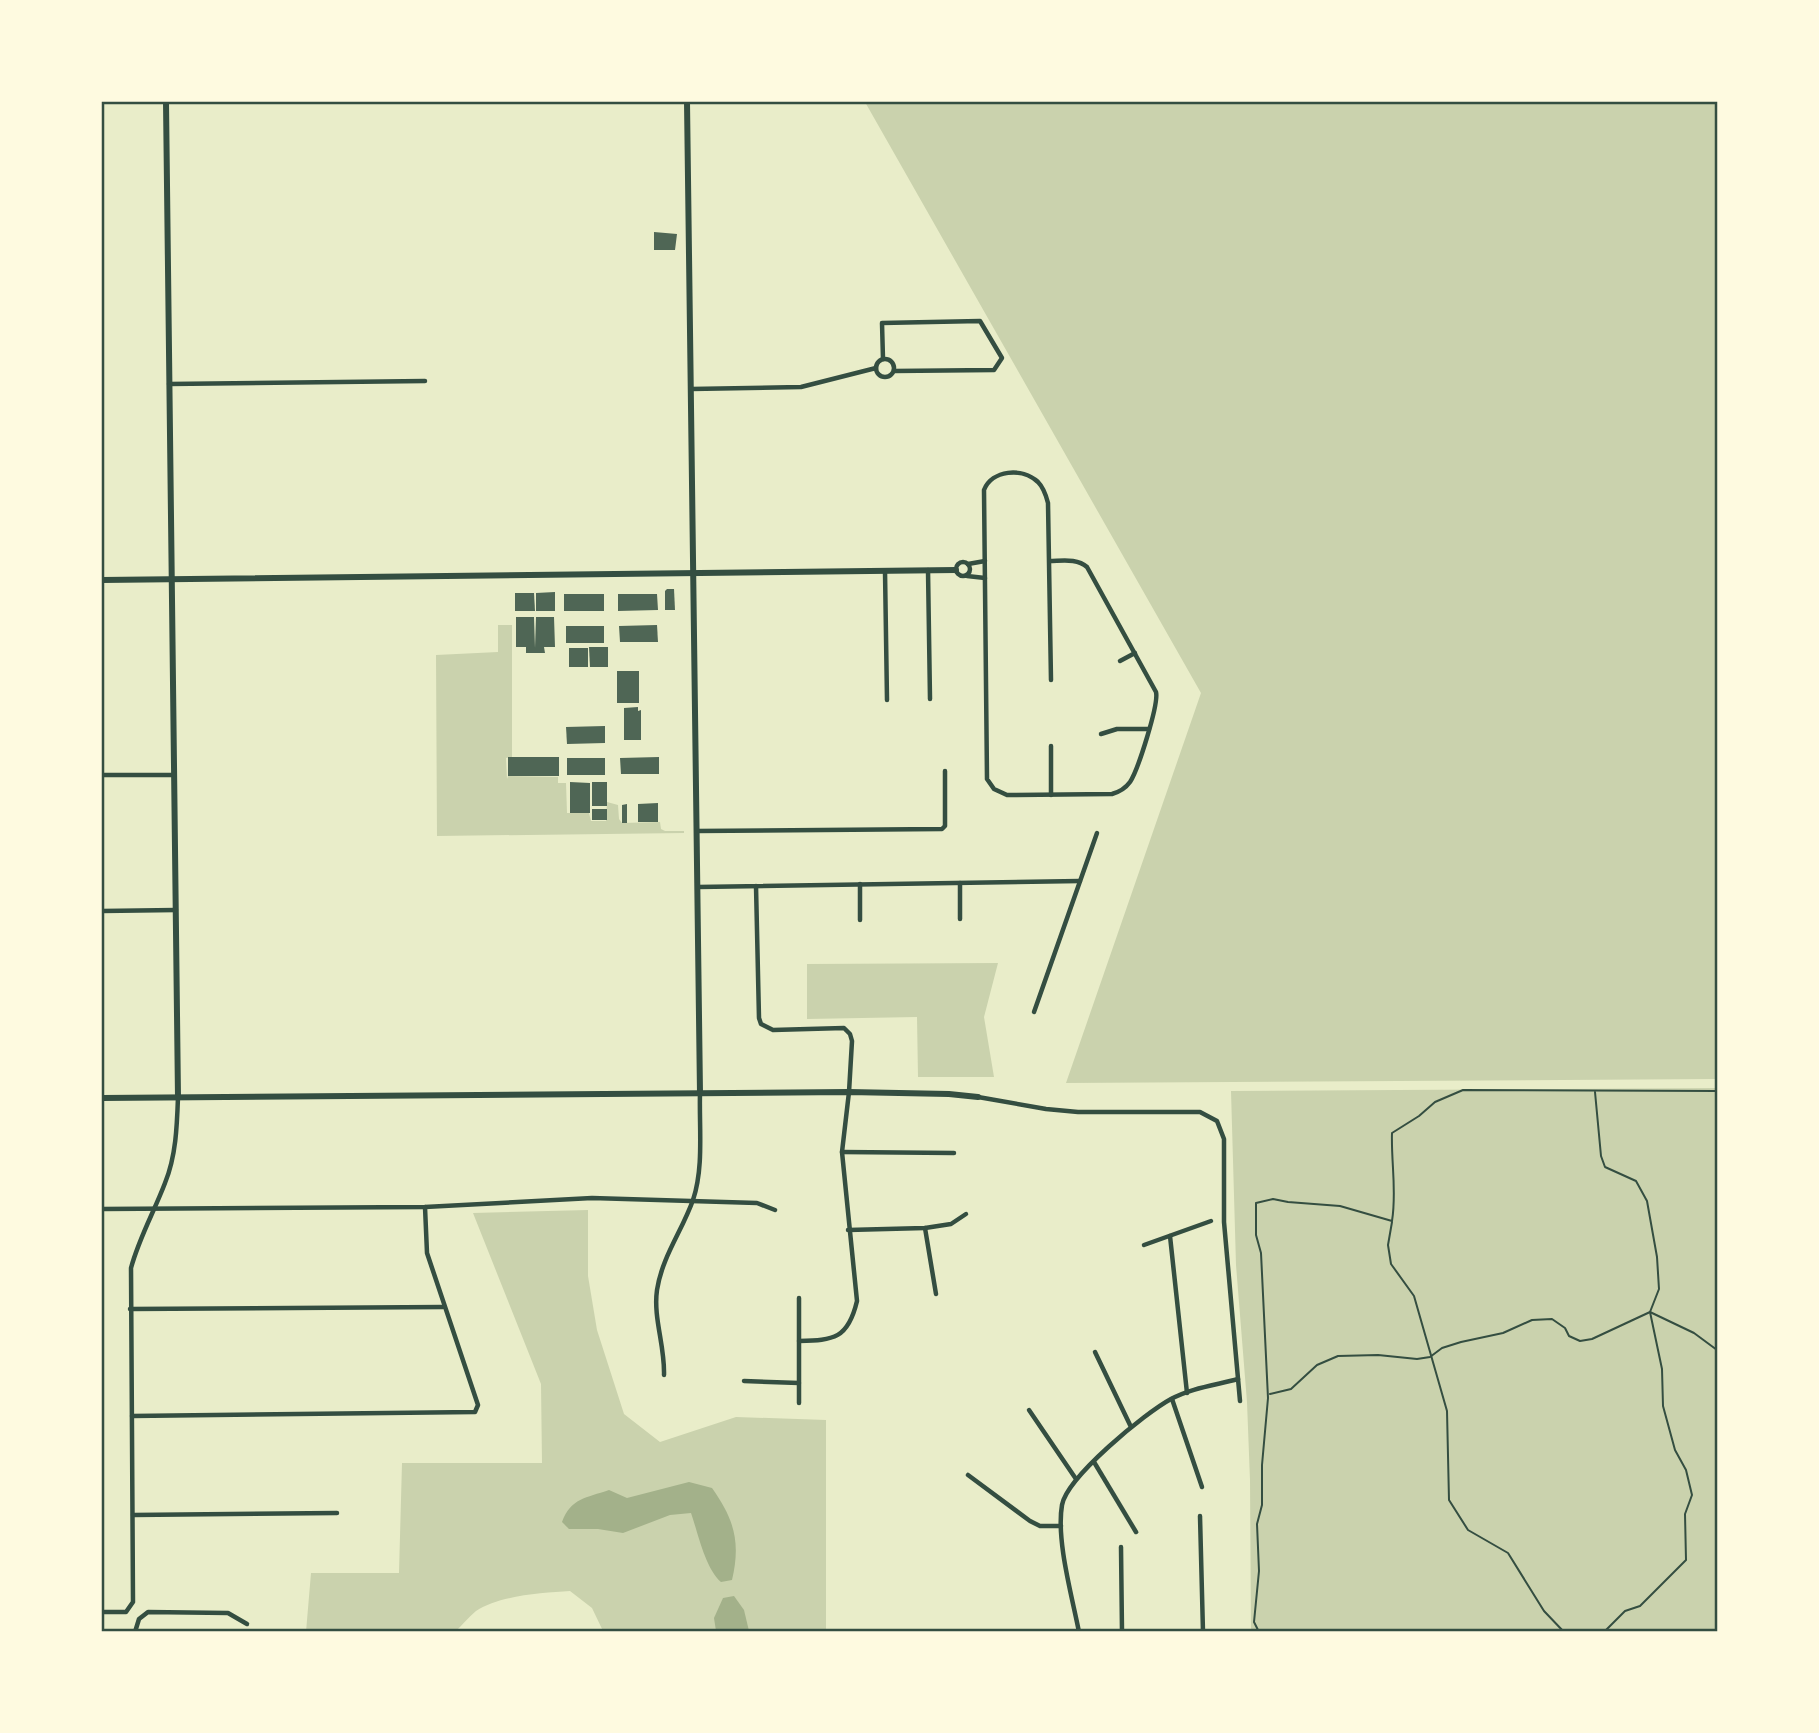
<svg xmlns="http://www.w3.org/2000/svg" width="1819" height="1733" viewBox="0 0 1819 1733" font-family="'Fira Sans',sans-serif">
<style>
.green{fill:#cad2ad}
.water{fill:#a3b18a}
.building{fill:#4f6655}
.lines{fill:none;stroke-linecap:round;stroke-linejoin:round}
.path{stroke:#344e41;stroke-width:2}
.minor{stroke:#344e41;stroke-width:4.5}
.tertiary{stroke:#344e41;stroke-width:6}
.neatline{fill:none;stroke:#344e41;stroke-width:2.5}
</style>
<rect width="100%" height="100%" fill="#e9edc9"/>
<g class="green">
<path d="M865 102H1717V1079L1066 1083 1201 693Z"/>
<path d="M498 625H512V757L506 758 507 779 508 776 558 777V783H566L567 813H589L591 821H606L607 802 618 805 619 819 622 823 660 822 661 829 665 831H684V833L437 836 436 655 498 652Z"/>
<path d="M998 963 984 1017 994 1077H918L917 1017 807 1019V964Z"/>
<path d="M1717 1088V1631H1251L1250 1480 1247 1402 1236 1265 1231 1091Z"/>
<path d="M588 1210V1276L597 1330 624 1414 660 1442 736 1417 826 1420V1631H603L592 1608 570 1591C542 1593 500 1595 476 1611 469 1617 462 1625 456 1631L306 1632 311 1573H399L402 1463H542L541 1384 473 1213Z"/>
</g>
<g class="water">
<path d="M689 1482 712 1488C734 1519 741 1542 732 1580L721 1582C705 1568 698 1533 691 1513L670 1515 623 1533 598 1529H569L562 1522C571 1498 586 1498 609 1490L627 1498Z"/>
<path d="M734 1596 744 1610 749 1631H716L714 1618 723 1598Z"/>
</g>
<g class="building">
<path d="M654 232 677 234 675 250H654Z"/>
<path d="M667 589H674L675 610H665V591Z"/>
<path d="M555 592V611H536V593Z"/>
<path d="M515 593H534L535 611H515Z"/>
<rect x="564" y="594" width="40" height="17"/>
<path d="M618 594H657L658 610 618 611Z"/>
<path d="M516 617H534L535 648 536 617H554L555 647H544L545 653H526V647H516Z"/>
<path d="M657 625 658 642H620L619 626Z"/>
<rect x="566" y="626" width="38" height="17"/>
<path d="M589 647H608V667H590Z"/>
<rect x="569" y="648" width="19" height="19"/>
<rect x="617" y="671" width="22" height="32"/>
<path d="M638 707V711L641 710V740H624V708Z"/>
<path d="M605 726V743L567 744 566 727Z"/>
<rect x="508" y="757" width="51" height="19"/>
<path d="M659 757V774H621L620 758Z"/>
<rect x="567" y="758" width="38" height="17"/>
<path d="M570 782 590 783V813H570Z"/>
<rect x="592" y="782" width="15" height="24"/>
<path d="M658 803V822H638V804Z"/>
<path d="M627 804V823H622V805Z"/>
<rect x="592" y="809" width="15" height="11"/>
</g>
<g class="lines">
<g class="path">
<path d="M1595 1092 1601 1156 1605 1167 1636 1181 1647 1201 1657 1257 1659 1289 1650 1312 1662 1369 1663 1406 1675 1450 1686 1470 1692 1495 1685 1514 1686 1560 1640 1606 1625 1611 1604 1632"/>
<path d="M1392 1222 1388 1245 1391 1264 1414 1296 1447 1411 1449 1500 1468 1530 1508 1553 1544 1611 1564 1632"/>
<path d="M1270 1394 1291 1389 1317 1365 1338 1356 1378 1355 1417 1359 1430 1357 1442 1348 1461 1342 1503 1333 1532 1320 1552 1319 1565 1328 1569 1336 1580 1341 1592 1339 1650 1312 1694 1333 1717 1350"/>
<path d="M1259 1632 1254 1622 1259 1571 1257 1524 1262 1505V1465L1268 1398 1261 1253 1256 1235V1203L1273 1199 1288 1202 1340 1206 1392 1221C1397 1191 1391 1163 1392 1133L1419 1116 1435 1102 1463 1090 1717 1091"/>
</g>
<g class="minor">
<circle cx="885" cy="368" r="9"/>
<path d="M883 359 882 323 980 321 1002 358 994 370 894 371"/>
<path d="M169 384 425 381"/>
<path d="M691 389 801 387 876 368"/>
<path d="M1049 561C1062 561 1077 558 1087 567L1156 692C1159 704 1138 770 1130 782 1125 789 1119 792 1112 794L1007 795 994 789 987 779 984 490C992 470 1022 467 1038 482 1044 488 1046 495 1048 503L1051 680"/>
<circle cx="963" cy="569" r="7"/>
<path d="M968 564 985 561"/>
<path d="M928 570 930 699"/>
<path d="M885 571 887 700"/>
<path d="M967 576 985 578"/>
<path d="M1120 661 1135 653"/>
<path d="M1101 734 1117 729H1149"/>
<path d="M1051 746V795"/>
<path d="M102 775H174"/>
<path d="M697 831 942 829 945 826V771"/>
<path d="M960 883V919"/>
<path d="M860 884V920"/>
<path d="M756 886 759 1018 761 1024 773 1030 844 1028 850 1034 852 1041 849 1092 842 1152 857 1301C848 1339 834 1340 799 1341"/>
<path d="M698 887 1080 881"/>
<path d="M102 911 176 910"/>
<path d="M1034 1012 1097 833"/>
<path d="M978 1097 1046 1109 1078 1112H1200L1217 1121 1224 1139V1222L1240 1401"/>
<path d="M842 1152 954 1153"/>
<path d="M102 1209 425 1207 592 1198 757 1203 775 1210"/>
<path d="M925 1228 936 1294"/>
<path d="M848 1230 925 1228 951 1224 966 1214"/>
<path d="M1170 1236 1187 1393"/>
<path d="M1144 1245 1211 1221"/>
<path d="M799 1298V1403"/>
<path d="M130 1309 443 1307"/>
<path d="M1095 1352 1131 1427"/>
<path d="M664 1375C665 1346 653 1318 657 1290 662 1257 682 1231 693 1200 704 1167 699 1128 700 1093"/>
<path d="M744 1381 799 1383"/>
<path d="M1172 1399 1202 1487"/>
<path d="M1029 1410 1076 1479"/>
<path d="M132 1416 475 1412 478 1405 427 1253 425 1207"/>
<path d="M1094 1462 1136 1532"/>
<path d="M968 1475 1030 1521 1040 1526H1061"/>
<path d="M133 1515 337 1513"/>
<path d="M1200 1516 1203 1632"/>
<path d="M1121 1547 1122 1632"/>
<path d="M102 1612H126L133 1602 131 1268C139 1238 154 1212 165 1183 176 1156 177 1126 178 1097"/>
<path d="M135 1632 139 1619 148 1612 228 1613 247 1624"/>
<path d="M1079 1632C1072 1596 1056 1540 1062 1505 1067 1477 1145 1413 1171 1399 1191 1388 1216 1385 1238 1379"/>
</g>
<g class="tertiary">
<path d="M166 102 178 1097"/>
<path d="M687 102 700 1093"/>
<path d="M102 580 956 570"/>
<path d="M102 1098 849 1092 949 1094 978 1097"/>
</g>
</g>
<rect width="1819" height="1733" fill="none" stroke="#fefae0" stroke-width="206"/>
<rect x="103" y="103" width="1613" height="1527" class="neatline"/>
</svg>
